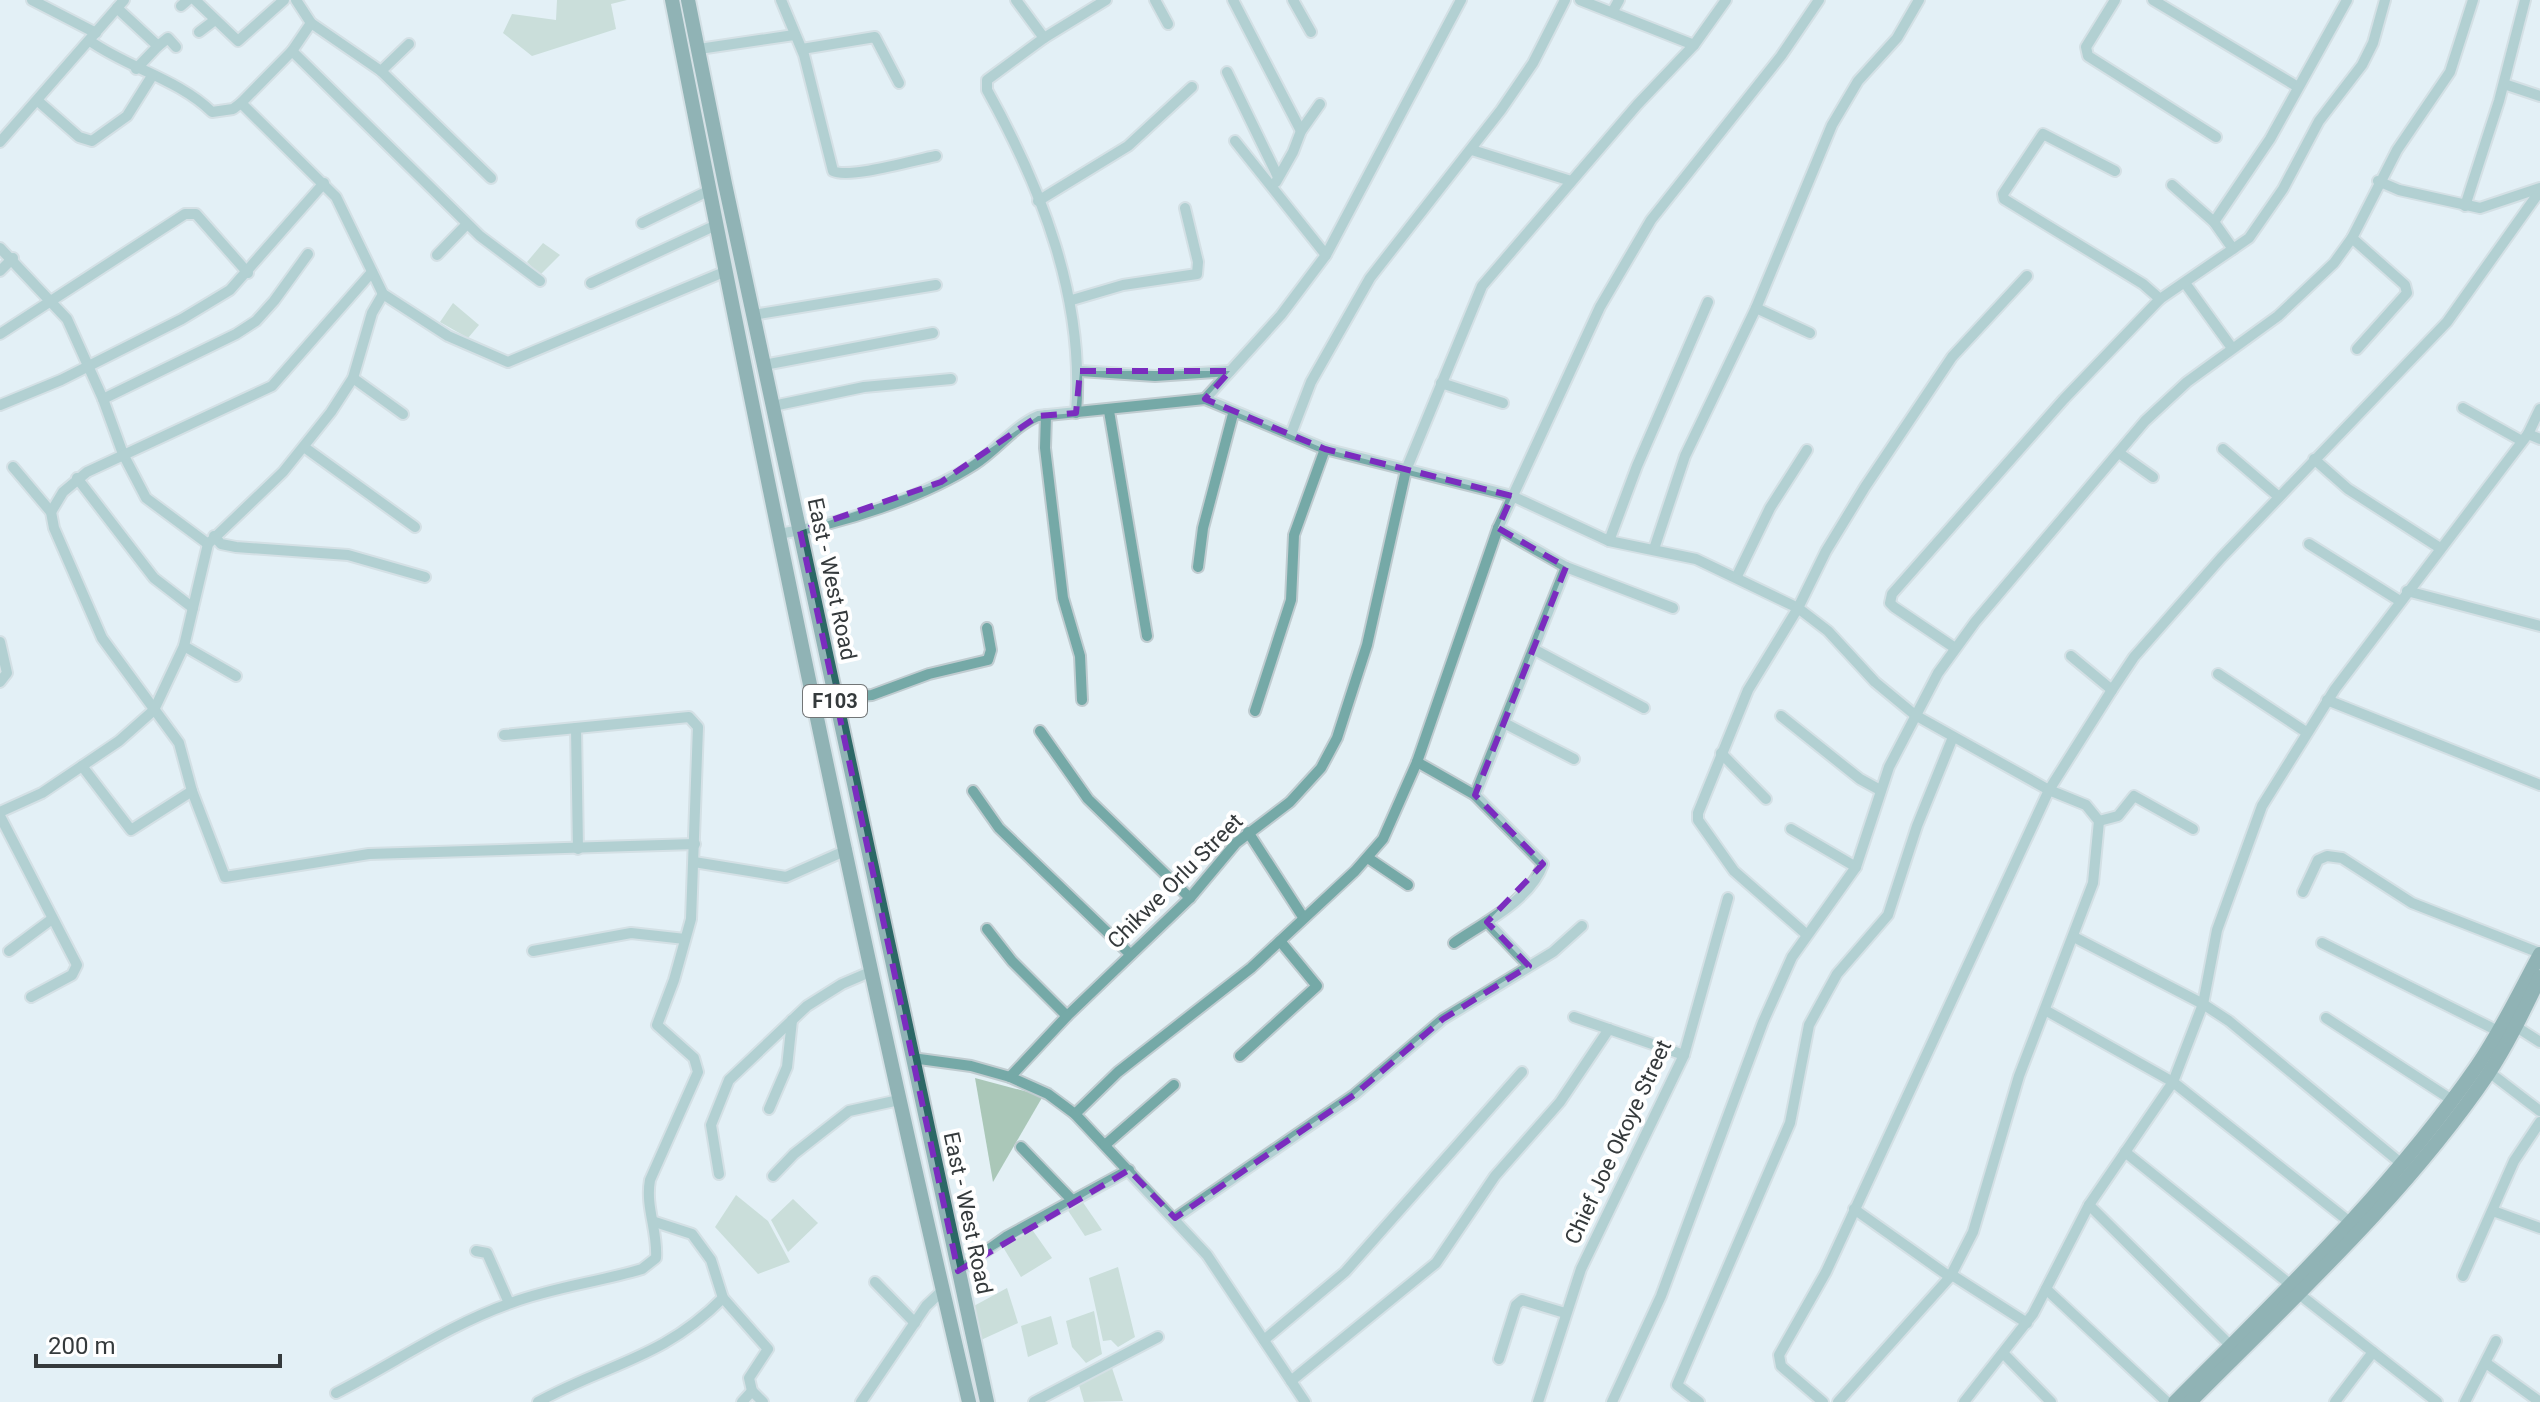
<svg xmlns="http://www.w3.org/2000/svg" width="2540" height="1402" viewBox="0 0 2540 1402" font-family="Roboto,sans-serif">
<style>
.green{fill:#aac7b8}
.lines{fill:none;stroke-linecap:round;stroke-linejoin:round}
.minor-casing{stroke:#c0ccd0;stroke-width:14}
.major-casing{stroke:#c0ccd0;stroke-width:18}
.minor{stroke:#75a9a7;stroke-width:10}
.major{stroke:#2c6866;stroke-width:14}
.marked{fill:none;stroke:#7b2cbf;stroke-width:6;stroke-dasharray:16 10;stroke-linejoin:round}
.labels{text-anchor:middle;dominant-baseline:central;stroke-width:8;stroke-linejoin:round;paint-order:stroke}
.shield{fill:#fff;stroke:#727576;stroke-width:2}
.shield-label{font-size:20px;font-weight:bold;fill:#353a3c}
.street-label{font-size:22px;fill:#353a3c;stroke:#fff}
</style>
<rect width="100%" height="100%" fill="#e3f0f5"/>
<g class="green">
<path d="M557 0H627L611 4 616 29 532 56 503 33 512 14 556 20Z"/>
<path d="M543 243 560 255 540 275 527 262Z"/>
<path d="M453 303 479 325 468 338 440 322Z"/>
<path d="M975 1078 1043 1096 993 1182Z"/>
<path d="M736 1195 768 1221 790 1262 758 1274 715 1227Z"/>
<path d="M793 1199 818 1223 788 1252 771 1220Z"/>
<path d="M1082 1201 1102 1230 1085 1236 1067 1209Z"/>
<path d="M1031 1228 1052 1258 1021 1277 1003 1247Z"/>
<path d="M1118 1267 1135 1337 1118 1347 1111 1340 1103 1341 1089 1278Z"/>
<path d="M1007 1288 1018 1323 981 1340 972 1307Z"/>
<path d="M1094 1311 1102 1354 1086 1363 1072 1347 1066 1321Z"/>
<path d="M1051 1316 1058 1344 1028 1357 1021 1326Z"/>
<path d="M1112 1368 1123 1401 1084 1402 1079 1385Z"/>
</g>
<g class="lines">
<g class="minor-casing">
<g id="minor">
<path d="M32 0 96 33"/>
<path d="M195 0 238 41 284 0"/>
<path d="M296 0 311 23 381 71 491 178"/>
<path d="M781 0 804 55 833 171C850 179 915 160 936 156"/>
<path d="M1016 0 1044 38"/>
<path d="M1155 0 1168 24"/>
<path d="M1233 0 1301 131"/>
<path d="M1293 0 1311 32"/>
<path d="M1580 0 1694 45"/>
<path d="M2115 0 2086 47 2088 56 2216 137"/>
<path d="M2153 0 2298 87"/>
<path d="M181 6 188 0"/>
<path d="M117 8 158 46 136 69"/>
<path d="M1613 11 1619 0"/>
<path d="M311 23 292 51 241 103 336 197 383 294 448 336 508 362 724 272"/>
<path d="M199 32 215 20"/>
<path d="M90 41C128 68 178 79 212 112L233 109 241 103"/>
<path d="M158 46 168 38 176 47"/>
<path d="M699 49 794 35"/>
<path d="M802 49 875 37 899 83"/>
<path d="M292 51 480 236 540 281"/>
<path d="M381 71 409 44"/>
<path d="M1227 72 1278 177"/>
<path d="M2504 84 2540 96"/>
<path d="M38 101 79 137 92 141 127 116 152 76"/>
<path d="M1235 141 1326 255"/>
<path d="M0 142 124 0"/>
<path d="M1472 150 1571 181"/>
<path d="M2115 171 2043 134 2003 194 2004 199 2143 284 2160 299"/>
<path d="M2378 181 2399 190 2480 208 2540 188"/>
<path d="M1276 182 1293 152 1301 131 1320 104"/>
<path d="M2172 185 2214 222 2233 249"/>
<path d="M1038 201 1128 146 1192 87"/>
<path d="M2465 206 2499 101 2525 0"/>
<path d="M2214 222 2270 139 2347 0"/>
<path d="M642 223 708 191"/>
<path d="M2352 238 2405 285 2407 293 2357 349"/>
<path d="M0 248 67 319 103 399 123 454 146 498 208 544"/>
<path d="M437 255 467 224"/>
<path d="M0 271 13 258"/>
<path d="M591 283 714 226"/>
<path d="M2185 283 2232 348"/>
<path d="M1072 300 1123 285 1197 274 1198 262 1185 208"/>
<path d="M1756 308 1810 333"/>
<path d="M753 315 936 285"/>
<path d="M0 334 185 214H196L248 273"/>
<path d="M764 365 933 333"/>
<path d="M1080 371 1155 376 1230 371"/>
<path d="M353 378 403 414"/>
<path d="M1441 383 1503 403"/>
<path d="M103 399 236 334 256 321 274 301 308 254"/>
<path d="M1205 399 1281 315 1326 255 1461 0"/>
<path d="M0 405 61 380 182 319 230 290 324 183"/>
<path d="M773 406 864 387 951 379"/>
<path d="M2463 408 2522 441"/>
<path d="M1109 411 1147 636"/>
<path d="M1076 413C1085 299 1042 189 987 90V80L1044 38 1106 0"/>
<path d="M1046 415 1045 448 1063 598 1080 656 1082 700"/>
<path d="M1291 434 1311 382 1370 278 1501 110 1533 63 1565 0"/>
<path d="M2528 434 2540 439"/>
<path d="M304 447 415 527"/>
<path d="M2223 449 2279 497"/>
<path d="M2119 453 2153 477"/>
<path d="M2314 459 2348 489 2440 548"/>
<path d="M13 467 51 512 54 528 102 638 179 743 192 791 225 877 369 854 695 844"/>
<path d="M77 478 154 578 193 608"/>
<path d="M51 512 63 492 87 472 272 386 372 272"/>
<path d="M1498 528 1566 567 1673 608"/>
<path d="M779 534C841 524 922 498 975 464 997 450 1014 426 1038 416L1205 399 1325 449 1512 496 1609 541 1696 559 1798 608 1828 631 1875 682 1915 715 2049 790 2086 805 2099 821 2093 883 2019 1076 1973 1232 1950 1277 1838 1402"/>
<path d="M214 536 221 544 236 547 348 555 425 577"/>
<path d="M1609 541 1637 466 1708 302"/>
<path d="M2309 544 2400 601"/>
<path d="M1654 549 1685 456 1756 308 1832 125 1858 81 1897 38 1919 0"/>
<path d="M1198 567 1203 528 1233 414"/>
<path d="M1737 576 1770 508 1807 450"/>
<path d="M2407 591 2540 626"/>
<path d="M0 642 7 673 0 682"/>
<path d="M184 646 236 676"/>
<path d="M1955 648 1894 607 1890 603 1892 594 2064 399 2160 299 2249 238 2283 189 2319 121 2362 65 2373 43 2385 0"/>
<path d="M1535 650 1644 708"/>
<path d="M2071 656 2112 690"/>
<path d="M2218 674 2306 732"/>
<path d="M835 698 872 695 929 674 988 660 991 650 987 628"/>
<path d="M2327 700 2540 785"/>
<path d="M1255 711 1291 600 1294 535 1325 449"/>
<path d="M1781 716 1860 779 1880 790"/>
<path d="M1506 724 1574 759"/>
<path d="M576 728 578 849"/>
<path d="M1040 731 1088 799 1190 898"/>
<path d="M1721 753 1766 799"/>
<path d="M1417 762 1475 795 1543 864C1531 900 1483 923 1454 943"/>
<path d="M82 766 131 830 192 791"/>
<path d="M973 791 999 828 1130 954"/>
<path d="M1475 795 1566 567"/>
<path d="M0 812 42 793 119 741 154 710 184 646 208 544 283 472 331 412 353 378 372 313 383 294"/>
<path d="M0 816 77 965 72 975 31 997"/>
<path d="M2099 821 2118 816 2134 796 2193 829"/>
<path d="M1791 829 1856 867"/>
<path d="M1248 832 1303 917"/>
<path d="M1368 858 1408 885"/>
<path d="M694 862 786 877 847 850"/>
<path d="M2303 892 2318 860 2327 856 2342 858 2412 903 2540 953"/>
<path d="M1487 922 1529 966"/>
<path d="M987 929 1012 961 1067 1016"/>
<path d="M1806 934 1734 871 1698 820V813L1748 690 1798 608 1826 551 1865 487 1952 357 2027 276"/>
<path d="M2074 937 2203 1004 2229 1021 2402 1164"/>
<path d="M2322 943 2498 1031"/>
<path d="M9 951 52 919"/>
<path d="M533 951 631 933 685 939"/>
<path d="M2045 1010 2173 1082 2351 1223"/>
<path d="M1574 1017 1684 1055"/>
<path d="M2326 1018 2452 1100"/>
<path d="M2515 1026 2540 1042"/>
<path d="M1240 1056 1317 986 1280 941"/>
<path d="M912 1058 971 1066 1010 1077 1048 1094 1075 1114 1207 1255 1305 1402"/>
<path d="M2489 1072 2540 1111"/>
<path d="M1010 1077 1067 1016 1190 898 1236 843 1290 802 1321 768 1337 738 1367 645 1406 470 1482 286 1637 105 1694 45 1726 0"/>
<path d="M769 1109 787 1067 792 1020"/>
<path d="M1075 1114 1118 1072 1251 968 1355 871 1383 839 1417 762 1498 528 1600 307 1651 220 1781 56 1819 0"/>
<path d="M1105 1145 1174 1085"/>
<path d="M1021 1147 1071 1199"/>
<path d="M2125 1152 2291 1285"/>
<path d="M719 1174 711 1125 729 1080 807 1006 842 984 870 972"/>
<path d="M773 1176 794 1154 849 1111 899 1100"/>
<path d="M2089 1205 2231 1346"/>
<path d="M1854 1209 1950 1277"/>
<path d="M2493 1211 2540 1228"/>
<path d="M1175 1218 1354 1095 1443 1019 1553 952 1582 926"/>
<path d="M655 1222 692 1234 711 1260 723 1298 768 1349 749 1378 752 1391 763 1402"/>
<path d="M476 1251 487 1253 509 1303"/>
<path d="M958 1271 1006 1237 1129 1170"/>
<path d="M1952 1275 2027 1323"/>
<path d="M2463 1276 2514 1161 2540 1122"/>
<path d="M875 1282 915 1323"/>
<path d="M2046 1289 2167 1402"/>
<path d="M2299 1294 2437 1402"/>
<path d="M1264 1340 1345 1272 1522 1072"/>
<path d="M2004 1354 2051 1402"/>
<path d="M1499 1359 1516 1305 1522 1300 1565 1313"/>
<path d="M2486 1363 2540 1402"/>
<path d="M1291 1381 1436 1263 1495 1176 1560 1102 1609 1029"/>
<path d="M336 1393C395 1363 448 1325 511 1303 554 1287 599 1282 642 1269L656 1258C658 1231 645 1207 650 1180L698 1072 694 1058 657 1025 674 980 691 919 698 727 689 717 504 735"/>
<path d="M538 1402C609 1363 662 1359 723 1298"/>
<path d="M742 1402 752 1391"/>
<path d="M861 1402 926 1306 943 1290"/>
<path d="M1034 1402 1158 1337"/>
<path d="M1538 1402 1581 1269 1684 1055 1728 898"/>
<path d="M1612 1402 1661 1296 1763 1022 1792 957 1856 867 1889 767 1938 673 1975 622 2145 421 2187 382 2278 316 2334 263 2352 238 2397 150 2450 72 2473 0"/>
<path d="M1699 1402 1677 1385 1790 1123 1809 1025 1837 974 1888 915 1917 826 1953 737"/>
<path d="M1823 1402 1781 1366 1779 1355 1826 1272 2049 790 2112 690 2134 657 2221 558 2447 322 2540 191"/>
<path d="M1964 1402 2033 1314 2089 1205 2173 1082 2203 1004 2217 930 2262 806 2335 689 2528 434 2540 409"/>
<path d="M2335 1402 2373 1352"/>
<path d="M2465 1402 2496 1341"/>
</g>
</g>
<g class="major-casing">
<g id="major">
<path d="M672 0C764 469 859 937 969 1402"/>
<path d="M688 0 725 184 987 1402"/>
<path d="M2175 1402C2281 1295 2391 1190 2477 1066 2501 1031 2520 991 2540 954"/>
<path d="M2190 1402C2293 1298 2405 1196 2488 1074 2508 1044 2524 1010 2540 977"/>
</g>
</g>
<use href="#minor" class="minor"/>
<use href="#major" class="major"/>
</g>
<path d="M0 0H2540V1402H0ZM1080 371H1230L1205 399 1325 449 1512 496 1498 528 1566 567 1475 795 1543 864 1487 922 1529 966 1443 1019 1354 1095 1175 1218 1129 1170 958 1271 800 531 941 482 1038 416 1076 413Z" fill="#e3f0f5" fill-opacity=".55" fill-rule="evenodd"/>
<path class="marked" d="M1080 371H1230L1205 399 1325 449 1512 496 1498 528 1566 567 1475 795 1543 864 1487 922 1529 966 1443 1019 1354 1095 1175 1218 1129 1170 958 1271 800 531 941 482 1038 416 1076 413Z"/>
<g class="labels">
<rect class="shield" x="803" y="685" width="64" height="32" rx="6"/>
<g class="shield-label">
<text x="835" y="701">F103</text>
</g>
<g class="street-label">
<text transform="translate(832 579) rotate(78)">East - West Road</text>
<text transform="translate(1175 881) rotate(-45)">Chikwe Orlu Street</text>
<text transform="translate(1618 1142) rotate(-65)">Chief Joe Okoye Street</text>
<text transform="translate(968 1213) rotate(78)">East - West Road</text>
</g>
</g>
<path d="M36 1354v12h244v-12" fill="none" stroke="#353a3c" stroke-width="4"/>
<text x="48" y="1354" font-size="24" fill="#353a3c" stroke="#ffffff" stroke-width="6" paint-order="stroke">200 m</text>
</svg>
